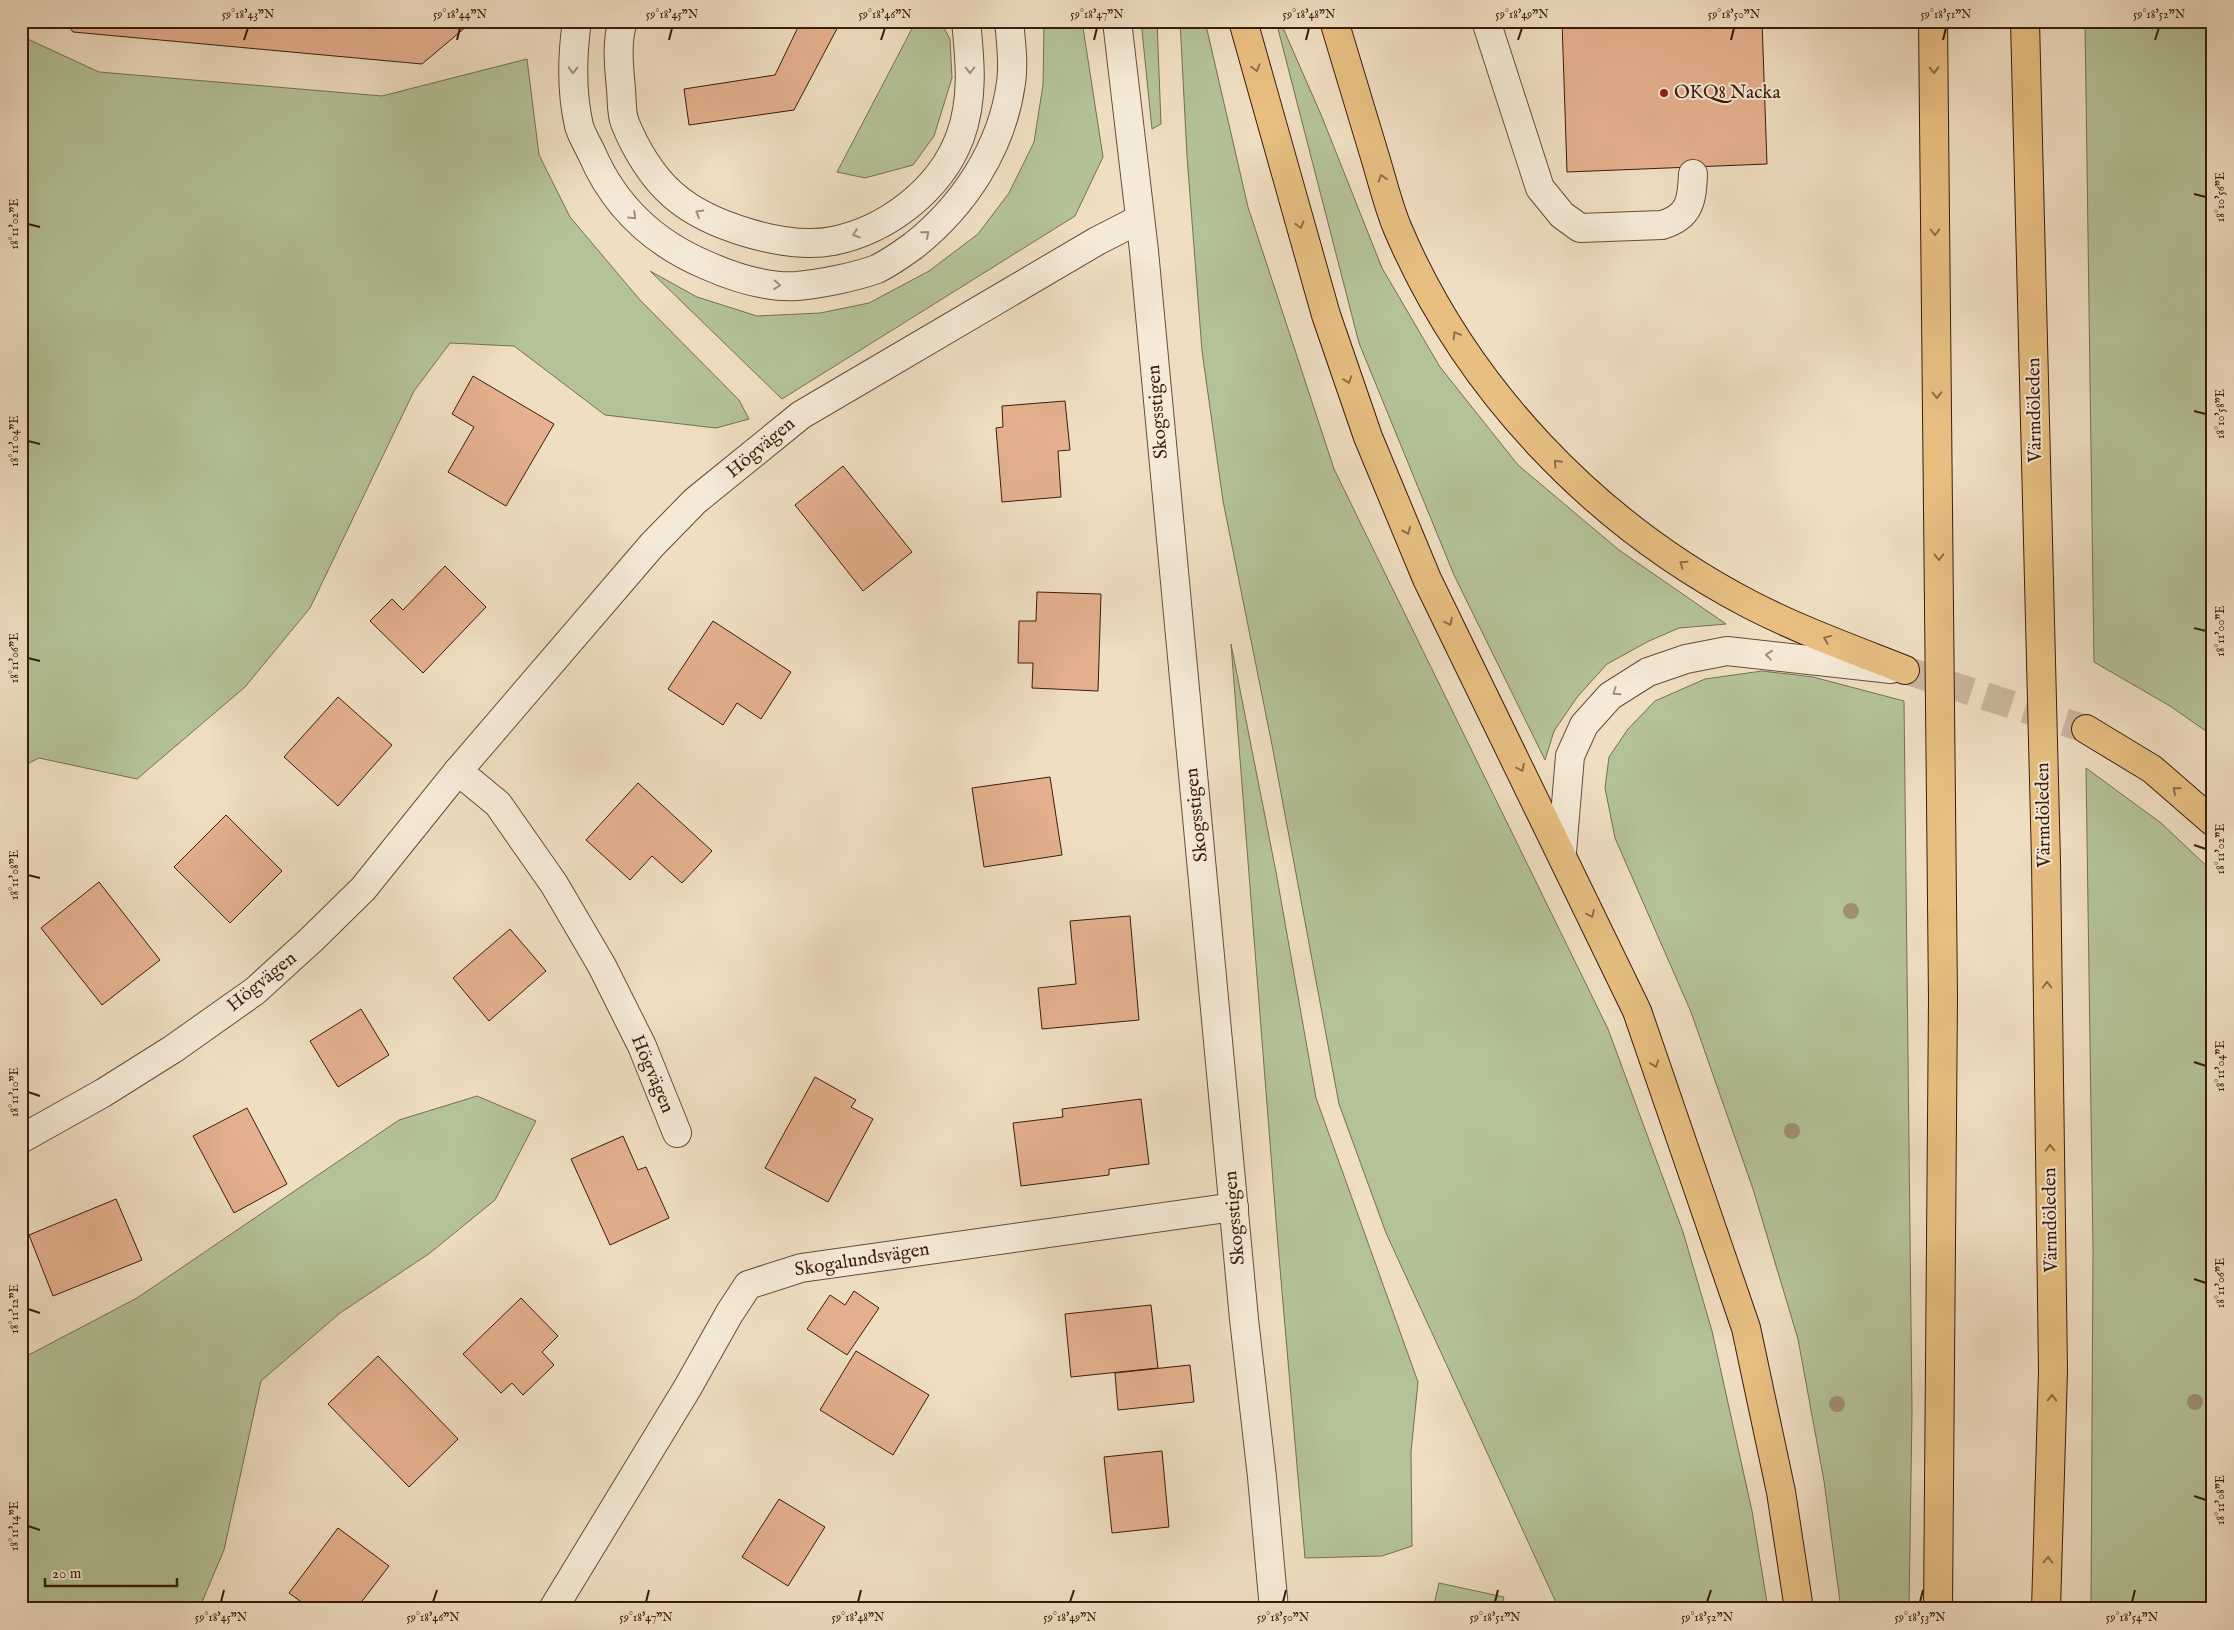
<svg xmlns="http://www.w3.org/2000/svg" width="2234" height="1630" viewBox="0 0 2234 1630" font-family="'IM FELL English',serif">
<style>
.green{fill:#b4c297;stroke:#776f50}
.building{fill:#e4b08e;stroke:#3a1c0a}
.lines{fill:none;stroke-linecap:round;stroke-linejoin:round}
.highway-tunnel{stroke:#cbb79d;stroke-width:28;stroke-dasharray:28 14;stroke-linecap:butt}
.minor-casing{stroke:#674c38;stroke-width:30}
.highway-casing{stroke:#3a1c0a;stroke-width:30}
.minor{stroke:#f5ead7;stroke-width:28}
.highway{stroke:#e8bf81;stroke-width:28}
.tree{fill:#a08f74}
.oneway{stroke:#916e46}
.oneway2{stroke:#a18d7b}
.ticks{fill:none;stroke:#3a1c0a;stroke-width:2}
.poi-dot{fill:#8f2418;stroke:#f5ead7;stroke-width:2}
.labels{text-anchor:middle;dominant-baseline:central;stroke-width:4;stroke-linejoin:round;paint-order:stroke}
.poi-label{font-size:19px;fill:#3a1c0a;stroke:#f5ead7;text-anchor:start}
.street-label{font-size:19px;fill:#3a1c0a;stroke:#f5ead7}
.neatline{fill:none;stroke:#3a1c0a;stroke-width:2}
.ticks-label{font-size:12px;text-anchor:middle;fill:#3a1c0a}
</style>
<rect width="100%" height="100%" fill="#efdec2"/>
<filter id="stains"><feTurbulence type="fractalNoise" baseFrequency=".004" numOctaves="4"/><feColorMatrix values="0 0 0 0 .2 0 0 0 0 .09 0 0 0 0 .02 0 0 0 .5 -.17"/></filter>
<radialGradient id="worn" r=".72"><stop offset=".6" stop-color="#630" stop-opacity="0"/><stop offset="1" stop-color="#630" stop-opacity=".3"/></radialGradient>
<g class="green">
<path d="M916 21H940L950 39 952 78 934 136 913 165 865 178 837 172Z"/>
<path d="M1044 21H1082L1103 157 1075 216 782 399 650 271 697 297 757 316 820 313 869 303 929 271 978 234 1009 193 1034 142 1043 85Z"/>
<path d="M1141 21H1157L1161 124 1152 129Z"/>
<path d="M1180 21H1205L1248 207 1334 469 1608 1029 1683 1232 1712 1331 1752 1511 1768 1609H1559L1386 1233 1339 1104 1272 745 1223 501 1202 351 1187 156Z"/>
<path d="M1276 21H1280L1322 117 1382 268 1440 367 1518 465 1619 550 1726 624 1679 628 1649 641 1607 664 1578 696 1554 731 1545 760 1454 575 1359 343Z"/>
<path d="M2085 21H2213V736L2170 706 2094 662Z"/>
<path d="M21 36 99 72 382 96 527 59 539 155 570 217 640 300 739 400 749 419 716 428 605 415 514 346 450 343 414 391 310 608 245 687 137 779 39 758 21 767Z"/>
<path d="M1231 644 1276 872 1316 1098 1418 1382 1411 1452 1412 1546 1382 1556 1305 1558 1278 1245Z"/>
<path d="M1762 671 1813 677 1904 701 1912 1411 1909 1609H1841L1824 1481 1798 1339 1753 1189 1691 1012 1615 838 1605 788 1609 757 1628 729 1655 701 1705 679Z"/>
<path d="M2086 768 2161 823 2213 872V1609H2091L2093 1249Z"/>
<path d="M477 1096 536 1121 495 1200 430 1253 340 1313 261 1381 224 1550 199 1609H21V1359L137 1298 399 1120Z"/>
<path d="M1439 1583 1504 1597 1501 1609H1433Z"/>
</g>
<g class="building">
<path d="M64 21H473L422 64 73 32Z"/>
<path d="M801 21H841L794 110 689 125 684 89 775 75Z"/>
<path d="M1562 21H1762L1767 164 1567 172Z"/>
<path d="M473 376 554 424 506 506 448 472 474 427 452 414Z"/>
<path d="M1065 401 1070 450 1058 451 1061 497 1002 502 996 428 1003 427 1002 406Z"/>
<path d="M843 466 912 552 863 591 795 505Z"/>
<path d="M445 566 486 607 423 673 370 621 392 599 403 610Z"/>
<path d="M1037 592 1101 594 1098 691 1032 688 1033 663H1018L1019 621H1036Z"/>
<path d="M713 621 791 672 761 719 737 703 723 725 668 689Z"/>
<path d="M338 697 392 745 338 806 284 757Z"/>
<path d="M1050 777 1062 855 984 867 972 788Z"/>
<path d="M638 783 712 851 682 883 652 856 630 880 586 840Z"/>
<path d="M226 815 282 871 230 923 174 867Z"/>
<path d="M99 882 160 960 102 1005 41 928Z"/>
<path d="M1130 916 1139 1020 1042 1029 1038 988 1076 984 1070 921Z"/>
<path d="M510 929 546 971 489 1021 453 978Z"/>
<path d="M361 1009 389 1055 338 1087 310 1041Z"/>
<path d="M815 1077 856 1100 851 1107 873 1119 828 1202 765 1168Z"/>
<path d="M1141 1099 1149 1164 1109 1169V1175L1021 1186 1013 1123 1063 1117 1062 1109Z"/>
<path d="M247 1108 287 1184 234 1213 193 1136Z"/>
<path d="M623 1136 638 1170 646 1167 669 1218 610 1245 571 1159Z"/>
<path d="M116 1199 142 1260 53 1296 29 1235Z"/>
<path d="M854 1291 879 1308 847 1355 807 1329 830 1295 845 1305Z"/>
<path d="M521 1298 558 1336 542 1352 554 1365 523 1395 512 1383 501 1393 463 1354Z"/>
<path d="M1151 1305 1158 1368 1071 1377 1065 1314Z"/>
<path d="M856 1351 929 1395 893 1455 820 1410Z"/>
<path d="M378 1356 458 1439 409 1487 328 1404Z"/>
<path d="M1190 1365 1194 1402 1118 1410 1115 1373Z"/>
<path d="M1162 1451 1169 1527 1112 1533 1104 1457Z"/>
<path d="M779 1499 825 1527 788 1586 742 1557Z"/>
<path d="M338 1528 389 1566 356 1609H311L289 1593Z"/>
</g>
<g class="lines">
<path class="highway-tunnel" d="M1905 670 2086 729"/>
<g class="minor-casing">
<g id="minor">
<path d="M577 21C572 56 571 91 579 126 582 136 588 145 592 154 615 207 654 243 706 265 733 277 766 288 797 286 820 284 855 277 877 269 889 263 902 254 913 246 964 206 1002 148 1011 83 1014 63 1011 42 1009 21"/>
<path d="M623 21C616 41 619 68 621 89 622 99 621 113 625 123 635 148 652 177 673 195 708 226 786 250 833 241 887 230 940 190 960 137 974 99 970 60 966 21"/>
<path d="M1117 21 1144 251 1244 1319 1262 1477 1274 1609"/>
<path d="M1486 21 1540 188 1562 215 1580 228 1662 225C1690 217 1692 200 1693 174"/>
<path d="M458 771 498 804 554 884 602 966 642 1046 677 1133"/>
<path d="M1562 852 1570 756 1584 725 1610 696 1648 672 1686 659 1727 651 1891 669"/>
<path d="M21 1139 103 1093 173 1049 255 991 311 940 363 889 458 771 652 545 695 501 801 415 1097 241 1140 219"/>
<path d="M553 1609 688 1387 729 1314 748 1285 801 1268 1234 1207"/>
</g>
</g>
<g class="highway-casing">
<g id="highway">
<path d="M1243 21 1326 315 1368 437 1427 579 1637 1011 1746 1328 1781 1492 1799 1609"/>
<path d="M1334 21C1348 66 1361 112 1375 157 1382 180 1388 205 1397 227 1465 388 1594 523 1749 604 1799 630 1852 649 1905 670"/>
<path d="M1933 21 1943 998 1938 1609"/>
<path d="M2025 21 2046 861 2053 1371 2046 1609"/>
<path d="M2086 729 2152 769 2213 822"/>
</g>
</g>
<use href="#minor" class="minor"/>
<use href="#highway" class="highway"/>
</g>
<g class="tree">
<circle cx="1851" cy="911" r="8"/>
<circle cx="1792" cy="1131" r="8"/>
<circle cx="2195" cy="1402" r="8"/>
<circle cx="1837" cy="1404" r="8"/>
</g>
<defs><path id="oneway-chevron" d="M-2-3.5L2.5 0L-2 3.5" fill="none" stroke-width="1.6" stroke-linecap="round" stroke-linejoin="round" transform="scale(1.25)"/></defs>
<g class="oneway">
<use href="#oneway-chevron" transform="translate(1256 68) rotate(74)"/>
<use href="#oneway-chevron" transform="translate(1934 70) rotate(89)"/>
<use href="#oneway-chevron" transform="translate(1382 178) rotate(-107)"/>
<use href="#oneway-chevron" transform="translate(1300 225) rotate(74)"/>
<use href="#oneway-chevron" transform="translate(1935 232) rotate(89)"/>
<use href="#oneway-chevron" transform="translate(1456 335) rotate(-121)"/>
<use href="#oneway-chevron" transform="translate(1348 380) rotate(71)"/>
<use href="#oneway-chevron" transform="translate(1937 395) rotate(89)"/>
<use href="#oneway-chevron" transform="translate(1557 463) rotate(-134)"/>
<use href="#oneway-chevron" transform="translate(1407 531) rotate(67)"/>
<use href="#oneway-chevron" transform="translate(1939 557) rotate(89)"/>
<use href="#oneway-chevron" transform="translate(1683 564) rotate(-145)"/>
<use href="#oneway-chevron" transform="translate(1449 622) rotate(64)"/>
<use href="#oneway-chevron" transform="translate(1827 639) rotate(-158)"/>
<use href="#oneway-chevron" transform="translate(1521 768) rotate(64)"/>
<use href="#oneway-chevron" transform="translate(2176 790) rotate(-139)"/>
<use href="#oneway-chevron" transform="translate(1591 914) rotate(65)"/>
<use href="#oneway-chevron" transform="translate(2047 985) rotate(-91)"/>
<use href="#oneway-chevron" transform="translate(1655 1064) rotate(71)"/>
<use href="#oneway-chevron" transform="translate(2050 1148) rotate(-91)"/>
<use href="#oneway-chevron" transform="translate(2052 1398) rotate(-88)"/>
<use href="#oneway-chevron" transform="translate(2048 1560) rotate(-88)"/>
</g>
<g class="oneway2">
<use href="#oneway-chevron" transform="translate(573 70) rotate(91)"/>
<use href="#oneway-chevron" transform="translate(970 70) rotate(90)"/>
<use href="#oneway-chevron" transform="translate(699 213) rotate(-150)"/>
<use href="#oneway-chevron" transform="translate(633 216) rotate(44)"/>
<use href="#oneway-chevron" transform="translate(856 234) rotate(161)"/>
<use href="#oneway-chevron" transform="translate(926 234) rotate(-41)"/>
<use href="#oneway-chevron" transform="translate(777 285) rotate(4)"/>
<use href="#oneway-chevron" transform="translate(1769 655) rotate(-174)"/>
<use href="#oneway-chevron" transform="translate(1616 692) rotate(146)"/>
</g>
<path class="ticks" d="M244 40 248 28M457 40 460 28M669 40 672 28M881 40 885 28M1094 40 1097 28M1306 40 1309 28M1518 40 1522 28M1731 40 1734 28M1943 40 1946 28M2155 40 2159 28M2194 194 2206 197M28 224 40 227M2194 411 2206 414M28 441 40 444M2194 628 2206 631M28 658 40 661M2194 845 2206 849M28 875 40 878M2194 1062 2206 1066M28 1092 40 1096M2194 1279 2206 1283M28 1309 40 1313M2194 1496 2206 1500M28 1526 40 1530M221 1602 224 1590M433 1602 437 1590M646 1602 649 1590M858 1602 861 1590M1070 1602 1074 1590M1283 1602 1286 1590M1495 1602 1498 1590M1707 1602 1711 1590M1920 1602 1923 1590M2132 1602 2135 1590"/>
<circle class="poi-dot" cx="1664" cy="93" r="5"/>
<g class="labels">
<g class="poi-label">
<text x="1674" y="93">OKQ8 Nacka</text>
</g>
<g class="street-label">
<text transform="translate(2035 410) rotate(-91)">Värmdöleden</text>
<text transform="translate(1158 412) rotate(-95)">Skogsstigen</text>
<text transform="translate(761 448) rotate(-40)">Högvägen</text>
<text transform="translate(1197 815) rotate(-96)">Skogsstigen</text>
<text transform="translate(2044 815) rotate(-91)">Värmdöleden</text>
<text transform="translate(262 982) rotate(-39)">Högvägen</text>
<text transform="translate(652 1074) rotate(67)">Högvägen</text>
<text transform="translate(1235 1218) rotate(-95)">Skogsstigen</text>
<text transform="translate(2051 1220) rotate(-91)">Värmdöleden</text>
<text transform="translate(862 1260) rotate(-9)">Skogalundsvägen</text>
</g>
</g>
<rect width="2234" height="1630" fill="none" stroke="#efdec2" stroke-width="55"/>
<path d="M45 1578v8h132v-8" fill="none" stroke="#3a1c0a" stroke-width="2.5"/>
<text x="52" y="1578" font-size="15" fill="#3a1c0a" stroke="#f5ead7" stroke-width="4" paint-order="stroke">20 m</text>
<rect x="28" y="28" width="2178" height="1574" class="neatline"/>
<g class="ticks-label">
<text x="248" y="18">59°18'43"N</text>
<text x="460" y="18">59°18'44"N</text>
<text x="672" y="18">59°18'45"N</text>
<text x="885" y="18">59°18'46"N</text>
<text x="1097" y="18">59°18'47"N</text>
<text x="1309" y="18">59°18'48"N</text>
<text x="1522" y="18">59°18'49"N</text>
<text x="1734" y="18">59°18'50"N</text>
<text x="1946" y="18">59°18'51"N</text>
<text x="2159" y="18">59°18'52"N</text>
<text transform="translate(2220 197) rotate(-90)" y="4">18°10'56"E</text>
<text transform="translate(14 224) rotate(-90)" y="4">18°11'02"E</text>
<text transform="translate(2220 414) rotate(-90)" y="4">18°10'58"E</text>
<text transform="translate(14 441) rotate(-90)" y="4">18°11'04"E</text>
<text transform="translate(2220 631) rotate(-90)" y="4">18°11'00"E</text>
<text transform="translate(14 658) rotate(-90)" y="4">18°11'06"E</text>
<text transform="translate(2220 849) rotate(-90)" y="4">18°11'02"E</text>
<text transform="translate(14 875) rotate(-90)" y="4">18°11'08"E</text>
<text transform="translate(2220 1066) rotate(-90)" y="4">18°11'04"E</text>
<text transform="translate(14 1092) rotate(-90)" y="4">18°11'10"E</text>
<text transform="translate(2220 1283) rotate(-90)" y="4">18°11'06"E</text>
<text transform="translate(14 1309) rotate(-90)" y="4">18°11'12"E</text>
<text transform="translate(2220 1500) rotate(-90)" y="4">18°11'08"E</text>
<text transform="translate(14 1526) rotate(-90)" y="4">18°11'14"E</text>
<text x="221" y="1621">59°18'45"N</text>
<text x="433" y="1621">59°18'46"N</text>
<text x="646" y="1621">59°18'47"N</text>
<text x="858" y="1621">59°18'48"N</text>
<text x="1070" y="1621">59°18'49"N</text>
<text x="1283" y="1621">59°18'50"N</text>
<text x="1495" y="1621">59°18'51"N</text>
<text x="1707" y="1621">59°18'52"N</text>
<text x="1920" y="1621">59°18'53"N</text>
<text x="2132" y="1621">59°18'54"N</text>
</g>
<rect width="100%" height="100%" filter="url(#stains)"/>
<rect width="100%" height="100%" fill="url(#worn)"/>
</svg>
